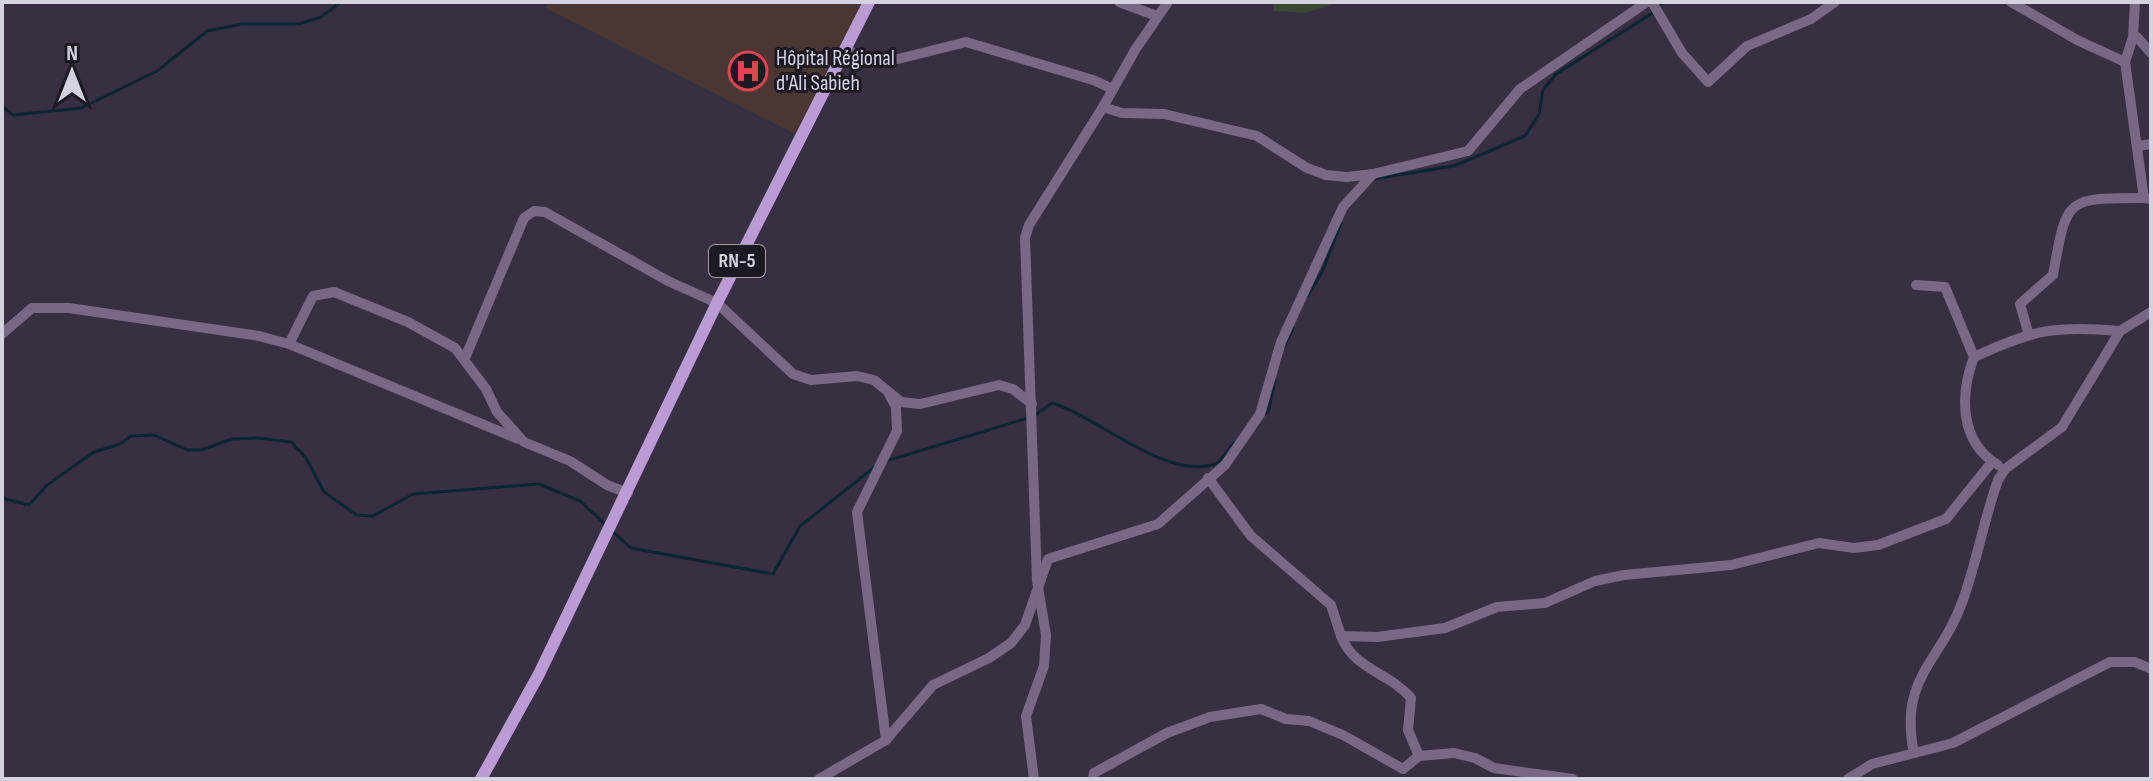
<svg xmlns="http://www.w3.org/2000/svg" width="2153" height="781" viewBox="0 0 2153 781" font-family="'Sofia Sans Condensed',sans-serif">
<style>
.medical{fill:#4a3632}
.green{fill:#384833}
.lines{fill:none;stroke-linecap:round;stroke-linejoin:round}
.stream{stroke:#072632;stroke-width:3}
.minor{stroke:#776884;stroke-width:10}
.major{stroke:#ba9bd4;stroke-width:12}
.labels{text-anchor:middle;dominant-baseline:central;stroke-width:6;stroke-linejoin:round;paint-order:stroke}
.shield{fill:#1d1923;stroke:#9e9aa6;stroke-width:2}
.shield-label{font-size:20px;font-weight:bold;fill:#d6d1de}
.poi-label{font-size:22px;fill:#d6d1de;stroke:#1d1923;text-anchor:start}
</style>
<rect width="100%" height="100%" fill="#382f43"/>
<path class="medical" d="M550 2H862L795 134 545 8Z"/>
<path class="green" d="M1273 2H1338L1306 13 1274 11Z"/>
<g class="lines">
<g class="stream">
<path d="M2 106 13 115 81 108 157 71 207 31 242 24H299L321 17 341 2"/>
<path d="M1373 179 1454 166 1525 136 1539 114 1543 90 1556 74 1651 14 1664 2"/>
<path d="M1308 296 1323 270 1341 223"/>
<path d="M1284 347 1293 328"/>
<path d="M1265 414 1268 412 1275 381"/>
<path d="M1035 415 1052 403C1099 417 1168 483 1218 463L1234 443"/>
<path d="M886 461 1028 418"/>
<path d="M2 498 29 505 47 485 94 452 120 444 131 436 154 435 187 450H201L232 439 257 438 291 442 306 458 324 492 357 515 373 516 413 494 539 484 580 501 606 525"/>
<path d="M611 530 631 548 773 574 800 526 876 466"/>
</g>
<g class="minor">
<path d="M1119 2 1157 16"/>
<path d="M1652 2 1682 53 1708 82 1747 46 1811 19 1835 2"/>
<path d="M2011 2 2077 40 2125 62"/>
<path d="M2135 2 2133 37 2125 62 2144 198 2151 199"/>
<path d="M2137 37 2151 53"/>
<path d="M845 50 877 60 898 59 966 42 1093 80 1113 89"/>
<path d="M2138 146 2151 144"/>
<path d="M1373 174 1468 151 1520 89 1647 2"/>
<path d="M1916 285 1945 287 1974 357"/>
<path d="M2028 332 2020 304 2053 275C2067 198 2064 198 2144 198"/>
<path d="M2 334 32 308H69L259 336 289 344 313 296 334 292 408 322 455 348 486 389 497 412 524 442 570 461 607 485 628 493"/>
<path d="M289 344 518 439"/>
<path d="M465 358 524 218 534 211 545 212 668 281 717 303 793 374 811 380 857 376 874 380 901 402 920 404 999 385 1013 389 1032 404"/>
<path d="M1998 465C1959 442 1960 394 1974 357 2033 330 2054 325 2120 331"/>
<path d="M1208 478 1251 536 1331 605 1341 636 1377 637 1445 628 1497 607 1545 603 1595 581 1624 575 1731 565 1819 543 1854 548 1878 545 1946 519 1992 462"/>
<path d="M1341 636C1354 670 1389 672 1411 698L1408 730 1419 756"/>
<path d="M886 740 857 512 897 431 896 407 889 394"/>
<path d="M1914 753C1898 677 1942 661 1963 600 1977 561 1984 519 1998 480L2005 469 2062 427 2120 331 2151 312"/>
<path d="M819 779 886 740 933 685 989 658 1011 643 1025 625 1048 559 1158 524 1225 465 1260 414 1281 342 1343 207 1373 174 1347 177 1326 175 1307 168 1257 136 1164 114 1122 113 1103 107"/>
<path d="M1034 779 1026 716 1044 666 1046 635 1037 581 1025 238 1029 225 1103 107 1135 50 1168 2"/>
<path d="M1093 779 1094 773 1167 733 1210 717 1261 709 1286 719 1309 721 1343 735 1403 769 1419 756 1454 753 1475 758 1494 768 1573 779"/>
<path d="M1848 779 1872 764 1953 743 2110 662H2135L2151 669"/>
</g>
<path class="major" d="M481 779 539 674 717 303 869 2"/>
</g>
<defs>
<g id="hospital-ring" transform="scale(2)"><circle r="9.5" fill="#1d1923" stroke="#e0444e" stroke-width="1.5"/><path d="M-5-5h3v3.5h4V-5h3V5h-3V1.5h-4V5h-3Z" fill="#e0444e"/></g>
</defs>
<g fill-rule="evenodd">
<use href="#hospital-ring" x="748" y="71"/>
</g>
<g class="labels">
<rect class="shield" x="709" y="245" width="56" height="32" rx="6"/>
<g class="shield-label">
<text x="737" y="261">RN-5</text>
</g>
<g class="poi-label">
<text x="776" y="58">Hôpital Régional<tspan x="776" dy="25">d'Ali Sabieh</tspan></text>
</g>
</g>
<rect width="2153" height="781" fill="none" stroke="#d6d1de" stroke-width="8"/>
<g transform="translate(72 72)" stroke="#1d1923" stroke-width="6" paint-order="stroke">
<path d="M0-6L14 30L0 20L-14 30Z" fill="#d6d1de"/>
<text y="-12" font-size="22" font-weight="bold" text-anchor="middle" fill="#d6d1de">N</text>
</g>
</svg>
